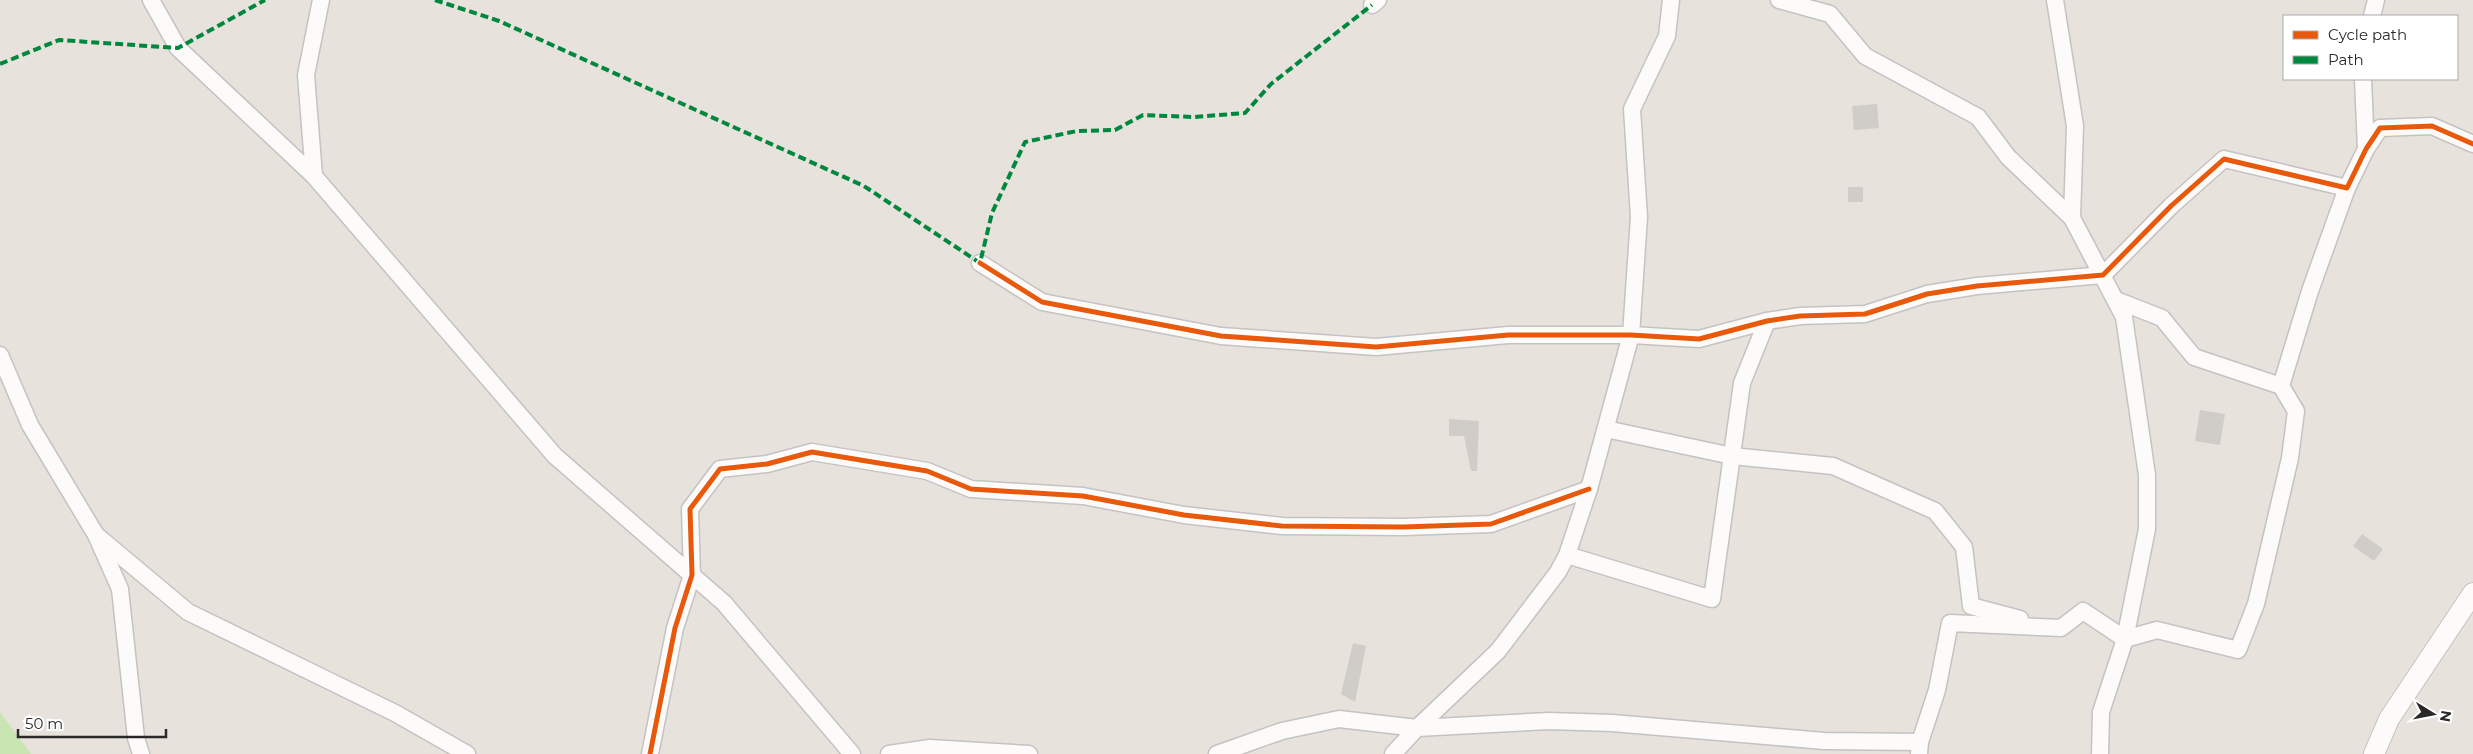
<svg xmlns="http://www.w3.org/2000/svg" width="2473" height="754" viewBox="0 0 2473 754" font-family="Montserrat,sans-serif">
<style>
.green{fill:#c9e5b2}
.building{fill:#d0ccc8}
.lines{fill:none;stroke-linecap:round;stroke-linejoin:round}
.minor-casing{stroke:#c4c2c3;stroke-width:19}
.tertiary-casing{stroke:#c4c2c3;stroke-width:22}
.minor{stroke:#fcfbfa;stroke-width:16}
.tertiary{stroke:#fcfbfa;stroke-width:20}
.quiet{stroke:#00873e;stroke-width:4;stroke-dasharray:8 4;stroke-linecap:butt}
.cycleway-casing{stroke:#fff;stroke-width:8}
.cycleway{stroke:#e8590c;stroke-width:5}
</style>
<rect width="100%" height="100%" fill="#e8e2dc"/>
<path class="green" d="M0 712 31 754H0Z"/>
<g class="building">
<path d="M1877 104 1879 128 1854 130 1852 106Z"/>
<rect x="1848" y="187" width="15" height="15"/>
<path d="M2200 410 2225 414 2220 445 2195 441Z"/>
<path d="M1449 419 1479 421 1477 471H1471L1464 436H1449Z"/>
<path d="M2362 534 2383 549 2374 561 2353 546Z"/>
<path d="M1353 643 1366 646 1355 702 1341 694Z"/>
</g>
<g class="lines">
<g class="minor-casing">
<g id="minor">
<path d="M151 0 178 48 314 176 555 456 724 603 852 754"/>
<path d="M1779 0 1830 14 1865 56 1978 117 2008 157 2072 218"/>
<path d="M2055 0 2075 126 2072 218 2124 317 2147 475V529L2125 639 2101 712 2100 754"/>
<path d="M1372 5 1378 0"/>
<path d="M2372 16 2376 0"/>
<path d="M2363 79 2366 149"/>
<path d="M314 176 306 75 321 0"/>
<path d="M980 263 1042 302 1221 336 1376 347 1508 335H1631L1699 339 1767 321 1800 316 1865 314 1927 294 1977 286 2103 275 2171 206 2224 159 2347 188 2366 149 2380 128 2432 126 2473 144"/>
<path d="M0 355 30 425 96 535 120 589 136 738 141 754"/>
<path d="M2281 386 2310 291 2347 188"/>
<path d="M1606 429 1732 456 1833 466 1935 511 1964 547 1971 606 2020 619"/>
<path d="M96 535 188 612 395 713 467 754"/>
<path d="M1567 555 1712 599 1742 383 1767 321"/>
<path d="M650 754 675 628 692 575 690 509 720 469 767 464 812 452 927 471 971 489 1083 496 1184 515 1282 526 1403 527 1491 524 1589 489"/>
<path d="M889 754 930 748 1029 754"/>
<path d="M1217 754 1282 731 1339 719 1417 728 1549 721 1612 723 1824 741 1920 742"/>
<path d="M1393 754 1417 728 1498 651 1558 572 1567 555 1589 489 1631 335 1639 217 1632 109 1667 36 1671 0"/>
<path d="M1919 754 1920 742 1937 690 1950 623 2061 628 2083 611 2125 639 2157 630 2238 650 2256 604 2290 458 2296 411 2281 386 2194 357 2162 318 2116 300"/>
</g>
</g>
<g class="tertiary-casing">
<path id="tertiary" d="M2374 754 2389 719 2473 593"/>
</g>
<use href="#minor" class="minor"/>
<use href="#tertiary" class="tertiary"/>
<g class="quiet">
<path d="M435 0 499 21 864 186 980 263 992 213 1025 142 1077 131 1115 130 1143 115 1194 117 1245 113 1271 84 1372 5"/>
<path d="M0 64 59 40 178 48 265 0"/>
</g>
<g class="cycleway-casing">
<g id="cycleway">
<path d="M980 263 1042 302 1221 336 1376 347 1508 335H1631L1699 339 1767 321 1800 316 1865 314 1927 294 1977 286 2103 275 2171 206 2224 159 2347 188 2366 149 2380 128 2432 126 2473 144"/>
<path d="M650 754 675 628 692 575 690 509 720 469 767 464 812 452 927 471 971 489 1083 496 1184 515 1282 526 1403 527 1491 524 1589 489"/>
</g>
</g>
<use href="#cycleway" class="cycleway"/>
</g>
<rect x="2283" y="15" width="175" height="65" fill="#ffffff" stroke="#a9a9a9"/>
<rect x="2293" y="31" width="25" height="8" fill="#e8590c" stroke="#a9a9a9"/>
<text x="2328" y="40" font-size="15" fill="#282828">Cycle path</text>
<rect x="2293" y="56" width="25" height="8" fill="#00873e" stroke="#a9a9a9"/>
<text x="2328" y="65" font-size="15" fill="#282828">Path</text>
<g transform="translate(2433 714) rotate(100)" stroke="#ffffff" stroke-width="4" paint-order="stroke">
<path d="M0-4L9 19L0 12L-9 19Z" fill="#282828"/>
<text y="-8" font-size="14" font-weight="bold" text-anchor="middle" fill="#282828">N</text>
</g>
<path d="M18 729v8h148v-8" fill="none" stroke="#282828" stroke-width="2.5"/>
<text x="25" y="729" font-size="15" fill="#282828" stroke="#ffffff" stroke-width="4" paint-order="stroke">50 m</text>
</svg>
